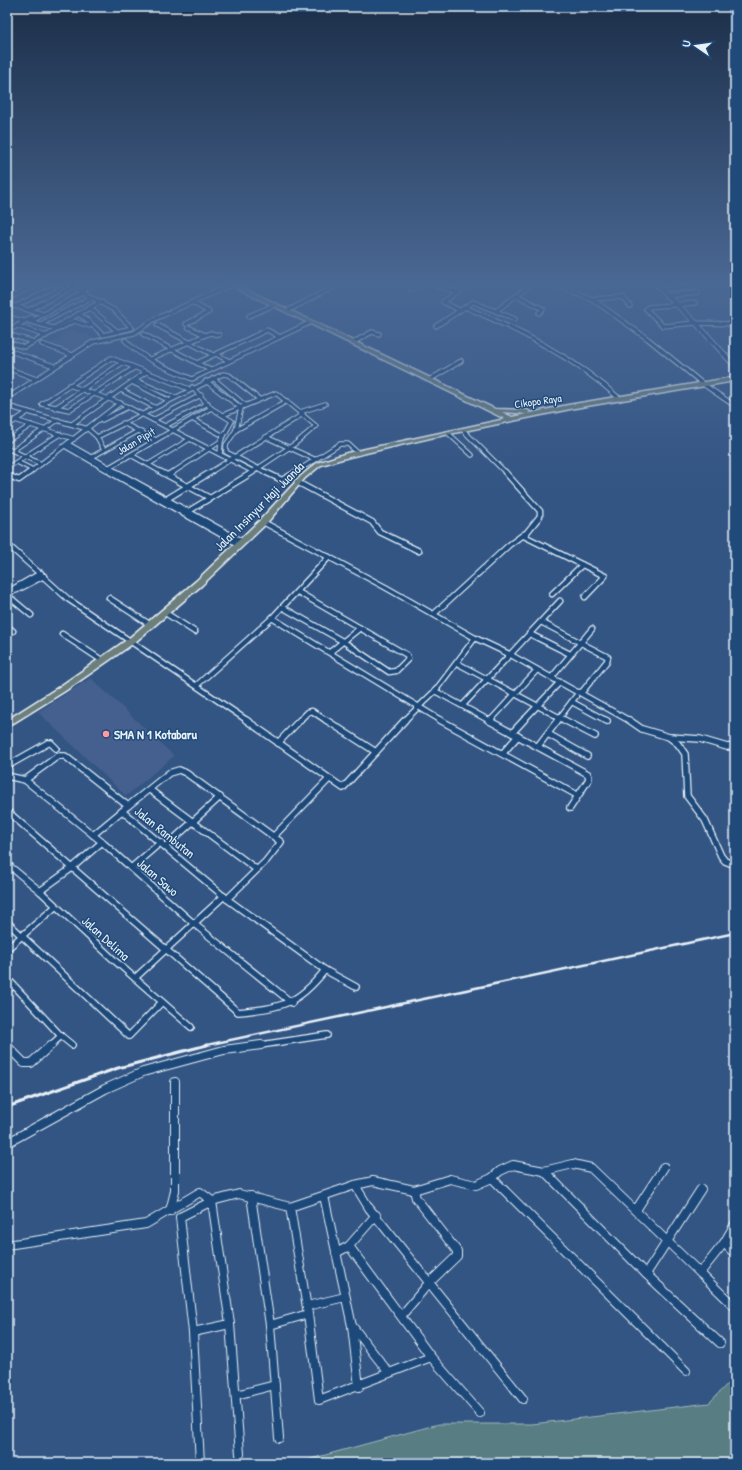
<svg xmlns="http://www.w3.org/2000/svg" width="742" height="1470" viewBox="0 0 742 1470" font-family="'Patrick Hand',sans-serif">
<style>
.built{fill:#45618e}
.green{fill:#597d82;stroke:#a0b7bd}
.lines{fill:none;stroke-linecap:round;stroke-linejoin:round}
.minor-far3-casing{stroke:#e8f1f8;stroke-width:5.5}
.minor-far2-casing{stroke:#e8f1f8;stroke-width:7}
.minor-far1-casing{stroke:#e8f1f8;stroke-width:8}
.minor-casing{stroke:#e8f1f8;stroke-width:10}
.secondary-casing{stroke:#e8f1f8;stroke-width:6}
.trunk-casing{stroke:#e8f1f8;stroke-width:3}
.minor-far3{stroke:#1f4a7a;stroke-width:3.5}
.minor-far2{stroke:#1f4a7a;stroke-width:4.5}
.minor-far1{stroke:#1f4a7a;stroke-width:5.5}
.minor{stroke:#1f4a7a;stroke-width:8}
.secondary{stroke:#1f4a7a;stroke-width:4.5}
.trunk{fill:#6c7f7c;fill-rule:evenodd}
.rail-far1{stroke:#e8f1f8;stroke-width:2.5}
.rail{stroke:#e8f1f8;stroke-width:3}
.poi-dot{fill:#ff9aa2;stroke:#1f4a7a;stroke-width:1.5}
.labels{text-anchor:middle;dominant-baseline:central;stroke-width:3;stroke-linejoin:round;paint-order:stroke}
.far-street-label{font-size:11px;fill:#e8f1f8;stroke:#1f4a7a}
.street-label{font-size:13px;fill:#e8f1f8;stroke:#1f4a7a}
.poi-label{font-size:13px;font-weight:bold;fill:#e8f1f8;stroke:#1f4a7a;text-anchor:start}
</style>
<rect width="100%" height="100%" fill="#335584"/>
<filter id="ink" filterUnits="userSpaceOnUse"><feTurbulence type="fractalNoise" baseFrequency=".025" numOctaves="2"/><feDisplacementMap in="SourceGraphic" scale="8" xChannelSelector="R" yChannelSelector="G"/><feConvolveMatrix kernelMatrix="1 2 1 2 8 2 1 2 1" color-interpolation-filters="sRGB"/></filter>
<g filter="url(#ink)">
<g class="built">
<path d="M73 330 95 338 72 353 49 345 62 337 61 335Z"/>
<path d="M91 678 174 756 126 796 38 712Z"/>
</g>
<path class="green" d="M735 1376V1463H296L439 1424H532L709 1403Z"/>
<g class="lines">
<g class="minor-far3-casing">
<g id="minor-far3">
<path d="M69 282 80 291 114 310 132 328 103 335 85 318 78 314"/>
<path d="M424 282 458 292 474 282"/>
<path d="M549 282 592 299 648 339 703 384 735 406"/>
<path d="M660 289 694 288"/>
<path d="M411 290 424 282"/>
<path d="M80 292 97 282"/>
<path d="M458 292 443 302 459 310"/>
<path d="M516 295 543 309 539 313"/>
<path d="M666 296 698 293"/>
<path d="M7 299 40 282"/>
<path d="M592 299 623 297 630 306"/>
<path d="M695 303 648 307 646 309 663 326 696 323 735 324"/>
<path d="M7 304 43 314"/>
<path d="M16 306 63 282"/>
<path d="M465 307C522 332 574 357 620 399"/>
<path d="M90 308 118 332"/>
<path d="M29 310 73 287"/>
<path d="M287 311 343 282"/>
<path d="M496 311 534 282"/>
<path d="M249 316 274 305"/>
<path d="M7 317 24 321"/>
<path d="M29 321 56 329"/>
<path d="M30 322 82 293"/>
<path d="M41 324 92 297"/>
<path d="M186 324 209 312 193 303"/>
<path d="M157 325 213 355"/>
<path d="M7 326 18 320"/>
<path d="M17 326 46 336"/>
<path d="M436 326 473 302 515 319"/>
<path d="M188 327 205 335"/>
<path d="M54 328 102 301"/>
<path d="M7 332 32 317"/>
<path d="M7 334 34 342"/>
<path d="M143 334 210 370"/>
<path d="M125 340C143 360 168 368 192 379L309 323"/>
<path d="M7 342 24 347 74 321 90 326"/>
<path d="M352 343 372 332 379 334"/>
<path d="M42 344 72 355"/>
<path d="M13 352 54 366"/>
<path d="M216 354 229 361"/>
<path d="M150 359 210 333 219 335"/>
<path d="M197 363 267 330 280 337"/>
<path d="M7 368 36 379"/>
<path d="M213 378 245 405"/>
<path d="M135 380 174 397"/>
<path d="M429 380 461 361"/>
<path d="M206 381 241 408 236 430 226 445V452L267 473"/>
<path d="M132 382 168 400"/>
<path d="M69 385 120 403 252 471"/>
<path d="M192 387 211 408 232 421 221 441 220 454"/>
<path d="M121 390 154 407"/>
<path d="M7 398 93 342 134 333 155 319 237 282"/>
<path d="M42 404 111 358 189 389"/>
<path d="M42 404 69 410 134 368"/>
<path d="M7 406 88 429 97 437 104 450"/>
<path d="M55 408 122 363"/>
<path d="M300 412 325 404"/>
<path d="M223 415 276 393 316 426 296 443 251 473"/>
<path d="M192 419 224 436"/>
<path d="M15 420 74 439"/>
<path d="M102 420 128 407"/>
<path d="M153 420 201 395"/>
<path d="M123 423 156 440"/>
<path d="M72 424 146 372"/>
<path d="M7 426 28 412"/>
<path d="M165 426 208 403"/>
<path d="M236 430 287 401"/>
<path d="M463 430 506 473"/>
<path d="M448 433 472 455"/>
<path d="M97 437 223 374 229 375 259 399"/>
<path d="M266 437 314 459"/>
<path d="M7 441 31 425"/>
<path d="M68 444 119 473"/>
<path d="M65 446 112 473"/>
<path d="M7 448 41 464"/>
<path d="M13 450 58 420"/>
<path d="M131 455 163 473"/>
<path d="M90 458 138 431"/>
<path d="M17 462 33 470"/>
<path d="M149 464 190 439"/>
<path d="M7 468 60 434"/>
<path d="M108 468 211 408"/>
<path d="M29 473 120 403"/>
<path d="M172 473 221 441"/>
<path d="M209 473 303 414"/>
<path d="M294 473 340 444H348L358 453"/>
</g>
</g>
<g class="minor-far2-casing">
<g id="minor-far2">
<path d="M110 472 240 545"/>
<path d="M117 472 243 542"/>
<path d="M161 472 210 498"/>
<path d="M265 472 282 480 296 472"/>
<path d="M505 472 540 511V516L524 536 605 576 585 597"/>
<path d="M7 475 19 480 30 472"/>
<path d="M168 475 173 472"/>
<path d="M297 482 372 522 380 532 419 551"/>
<path d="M165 500 211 472"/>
<path d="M184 514 253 472"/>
<path d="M263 522 385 587 475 638 435 691 404 721"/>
<path d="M7 544 68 599 248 721"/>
<path d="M13 589 41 573"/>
<path d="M298 592 360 628 330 652"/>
<path d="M7 593 17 590 44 576"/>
<path d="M552 594 582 565"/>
<path d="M7 595 31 615"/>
<path d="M109 598 149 624"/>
<path d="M282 607 344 642 389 672 396 671 408 659 407 655 360 628"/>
<path d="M164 612 195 632"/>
<path d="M434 614 509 545 524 534"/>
<path d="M272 618 442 721"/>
<path d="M7 626 13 631"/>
<path d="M62 634 103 661"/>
<path d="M530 634 570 654"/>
<path d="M475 638 511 655 577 692H582L607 661 608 657 541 622"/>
<path d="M457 663 566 721"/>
<path d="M552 677 592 629"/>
<path d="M197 685 272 618 329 557"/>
<path d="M435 691 490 721"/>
<path d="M580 693 630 721"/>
<path d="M572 702 607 721"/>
<path d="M463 705 560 601"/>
<path d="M299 721 308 712 312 711 327 721"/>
<path d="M490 721 537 670"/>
<path d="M523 721 560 682"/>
<path d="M557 721 576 696"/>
</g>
</g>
<g class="minor-far1-casing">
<g id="minor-far1">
<path d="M246 720 343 788 405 720"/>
<path d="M326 720 376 752"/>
<path d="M440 720 577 795"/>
<path d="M488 720 588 774 589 779 570 808"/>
<path d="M564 720 595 736"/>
<path d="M605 720 607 721"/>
<path d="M629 720 642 729 669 737 678 744 685 754 687 796 705 820 721 856 725 861 735 865"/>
<path d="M490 721 491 720"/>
<path d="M512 733 524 720"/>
<path d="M548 734 587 756"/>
<path d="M670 737 700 739 727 747 735 746"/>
<path d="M278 743 300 720"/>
<path d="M538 746 558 720"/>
<path d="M503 753 518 736"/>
<path d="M7 766 48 743H51L56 748"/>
<path d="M7 776 25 780 102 842 193 923 292 1003"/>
<path d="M150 790 256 869"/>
<path d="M128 806 169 773 179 770 186 773 281 842 266 861 227 899"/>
<path d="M7 811 238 1012C280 1008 298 1005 325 970L227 899 122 811 128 806 65 756H58L25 780"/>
<path d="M93 835 122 811"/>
<path d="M274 836 329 779"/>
<path d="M166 846 220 797"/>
<path d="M7 864 40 891 114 960 191 1027"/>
<path d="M131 868 161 842"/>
<path d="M40 891 72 868 102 842"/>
<path d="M7 922 129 1036 162 1002"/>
<path d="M7 949 55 907"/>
<path d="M325 970 356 987"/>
<path d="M7 978 61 1036 72 1045"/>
<path d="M135 978 224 896"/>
<path d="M7 991 13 986"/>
<path d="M50 1046 61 1036"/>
<path d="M254 1046 327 1035"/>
</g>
</g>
<g class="minor-casing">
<g id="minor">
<path d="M7 1046 24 1063H31L51 1045"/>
<path d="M7 1143 105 1089 143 1072 224 1050 261 1045"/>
<path d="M544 1171 646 1274 720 1343"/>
<path d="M492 1178 686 1371"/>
<path d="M355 1185 369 1208 523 1399"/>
<path d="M251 1196 270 1325 279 1438"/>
<path d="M324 1196 352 1326 359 1387"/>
<path d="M290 1207 308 1314 319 1400 431 1357"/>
<path d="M636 1210 664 1167"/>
<path d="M170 1211 175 1191V1082"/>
<path d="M724 1243 735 1254"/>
<path d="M7 1245 146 1224 200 1192 212 1201 239 1194 290 1207 355 1185 373 1181 414 1190 450 1179 476 1185 492 1178 500 1171 513 1165 544 1171 573 1164 591 1168 700 1273 724 1243 735 1224"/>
<path d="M349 1246 431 1357 480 1413"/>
<path d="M336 1253 349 1246 376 1215"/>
<path d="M700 1273 735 1307"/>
<path d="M646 1274 701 1189"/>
<path d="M307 1306 345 1297"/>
<path d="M402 1315 429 1283 457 1256V1251L416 1198 414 1190"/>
<path d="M270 1325 308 1314"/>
<path d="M353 1327 389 1373"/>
<path d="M193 1332 230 1324"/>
<path d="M236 1395 275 1385"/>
<path d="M200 1463 193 1332 180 1217 212 1201 230 1324 240 1454"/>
</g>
</g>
<g class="secondary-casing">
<path id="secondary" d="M653 282 696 323 735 366"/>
</g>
<g class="trunk-casing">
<path id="trunk" d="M224 282H231L495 409 527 410 530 412 527 414 502 412 512 417 568 405 735 377V381L575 408 430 438 349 457 321 465 305 478 266 524 202 585 134 643 65 691 7 727V720L59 687 128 639 196 581 260 520 301 476 317 463 347 453 505 419Z"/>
</g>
<use href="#minor-far3" class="minor-far3"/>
<use href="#minor-far2" class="minor-far2"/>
<use href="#minor-far1" class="minor-far1"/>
<use href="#minor" class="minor"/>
<use href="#secondary" class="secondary"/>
<use href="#trunk" class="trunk"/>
<path class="rail-far1" d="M202 1046 735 933"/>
<path class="rail" d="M7 1107 118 1068 207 1045"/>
</g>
</g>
<linearGradient id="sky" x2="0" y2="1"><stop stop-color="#1c2f49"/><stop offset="0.58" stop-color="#4a6894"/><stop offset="1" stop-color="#4a6894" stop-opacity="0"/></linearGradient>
<rect width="742" height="488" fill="url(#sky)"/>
<circle class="poi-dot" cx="106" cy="734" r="4"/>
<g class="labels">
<g class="far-street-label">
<text transform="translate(538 401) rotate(-8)">Cikopo Raya</text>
<text transform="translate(136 441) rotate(-31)">Jalan Pipit</text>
</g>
<g class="street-label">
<text transform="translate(259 506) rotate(-45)">Jalan Insinyur Haji Juanda</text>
<text transform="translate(165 832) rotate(39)">Jalan Rambutan</text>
<text transform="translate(158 877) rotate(41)">Jalan Sawo</text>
<text transform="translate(106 938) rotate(42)">Jalan Delima</text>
</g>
<g class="poi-label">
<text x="114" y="734">SMA N 1 Kotabaru</text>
</g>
</g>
<rect width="742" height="1470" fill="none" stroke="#1f4a7a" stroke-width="24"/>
<rect x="12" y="12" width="718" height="1446" fill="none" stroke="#e8f1f8" stroke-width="1.5" filter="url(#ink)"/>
<g transform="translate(696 46) rotate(283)" stroke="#1f4a7a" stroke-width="3" paint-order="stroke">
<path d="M0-3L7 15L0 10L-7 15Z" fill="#e8f1f8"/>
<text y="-6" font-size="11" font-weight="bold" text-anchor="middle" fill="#e8f1f8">U</text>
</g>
</svg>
